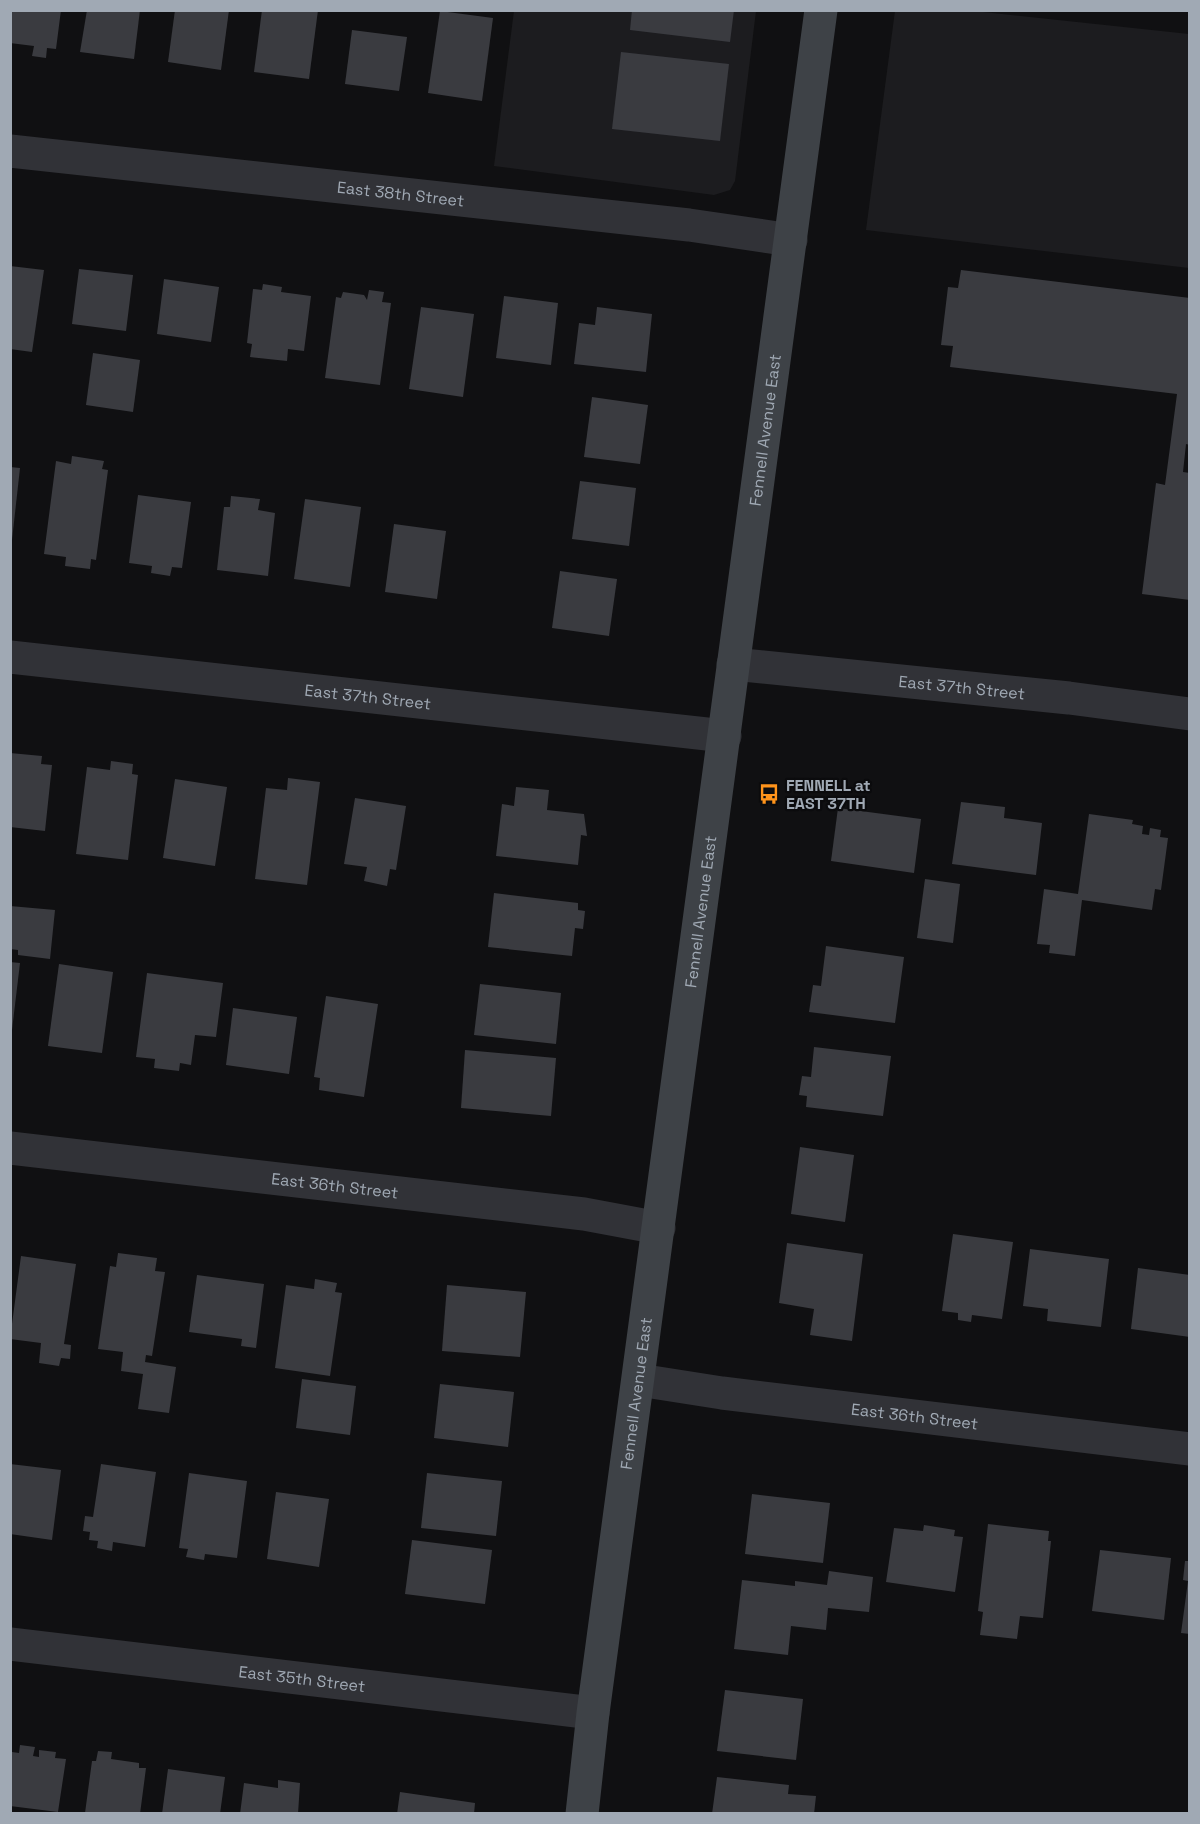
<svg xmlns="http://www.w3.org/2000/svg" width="1200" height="1824" viewBox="0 0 1200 1824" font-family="'Space Grotesk',sans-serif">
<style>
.built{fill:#1c1c1f}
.building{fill:#3a3b40}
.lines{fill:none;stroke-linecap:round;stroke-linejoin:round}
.minor{stroke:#313237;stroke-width:33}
.secondary{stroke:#3e4247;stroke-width:33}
.labels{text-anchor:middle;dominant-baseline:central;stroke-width:4.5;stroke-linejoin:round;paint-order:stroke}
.street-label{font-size:16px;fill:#a0a9b4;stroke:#0b0b0d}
.poi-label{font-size:16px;font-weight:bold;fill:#a0a9b4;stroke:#0b0b0d;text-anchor:start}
</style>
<rect width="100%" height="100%" fill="#101012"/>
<g class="built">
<path d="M514 11H756L735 181 730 190 714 195 494 166Z"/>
<path d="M895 11H974L1189 34V268L866 230Z"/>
</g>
<g class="building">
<path d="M10 10H61L56 49 47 48 46 58 32 56 34 46 10 43Z"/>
<path d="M87 10H140L134 59 80 52Z"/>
<path d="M175 10H229L221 70 168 62Z"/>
<path d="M262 10H318L309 79 254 72Z"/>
<path d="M632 10H734L730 42 630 30Z"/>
<path d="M440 11 493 18 482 101 428 93Z"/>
<path d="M352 30 407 37 399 91 345 84Z"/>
<path d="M621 52 729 64 720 141 612 129Z"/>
<path d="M10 266 44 270 32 352 10 349Z"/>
<path d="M79 269 133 275 126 331 72 324Z"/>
<path d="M961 270 1190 298V445L1186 444 1183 472 1190 473V600L1142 594 1156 483 1165 485 1177 394 950 367 953 346 941 345 948 287 958 288Z"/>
<path d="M164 279 219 287 211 342 157 334Z"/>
<path d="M263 284 282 287 281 292 311 296 304 351 288 349 287 361 250 357 252 344 247 343 253 289 262 290Z"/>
<path d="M369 290 384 292 382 302 391 303 380 385 325 378 336 297 341 298 343 292 364 295 367 300Z"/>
<path d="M504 296 558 303 551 365 496 358Z"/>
<path d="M421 307 474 314 463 397 409 389Z"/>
<path d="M597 307 652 314 646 372 574 364 579 323 595 325Z"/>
<path d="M93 353 140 360 133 412 86 405Z"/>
<path d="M592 397 648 405 640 464 584 457Z"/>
<path d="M72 456 104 461 102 469 108 470 96 560 91 559 90 569 65 566 66 557 44 554 56 461 71 464Z"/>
<path d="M10 467 20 468 12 540H10Z"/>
<path d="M580 481 636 488 629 546 572 539Z"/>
<path d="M138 495 191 502 182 568 172 567 170 576 151 573 152 566 129 563Z"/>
<path d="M231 496 260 499 258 510 275 513 268 576 217 570 224 507H230Z"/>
<path d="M305 499 361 507 350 587 294 579Z"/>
<path d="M394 524 446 531 437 599 385 592Z"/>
<path d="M560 571 617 579 609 636 552 628Z"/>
<path d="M10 753 42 756 41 764 52 765 45 831 10 827Z"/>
<path d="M111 761 133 764 132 774 138 775 128 860 76 854 87 767 110 770Z"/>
<path d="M288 778 320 782 307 885 255 879 266 788 287 790Z"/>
<path d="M175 779 227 787 215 866 163 858Z"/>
<path d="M516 787 549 790 547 810 584 814 587 836 581 835 578 865 496 856 502 804 514 806Z"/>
<path d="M355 798 406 806 396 870 390 869 387 886 364 881 367 867 344 864Z"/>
<path d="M961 802 1005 807 1004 818 1042 823 1036 875 952 864Z"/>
<path d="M838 808 921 819 914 873 831 861Z"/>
<path d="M1089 814 1133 820 1132 824 1143 826 1142 834 1149 835 1150 828 1161 830 1160 837 1168 838 1161 890 1155 889 1152 910 1082 900 1075 956 1049 953 1050 945 1037 944 1044 889 1078 894Z"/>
<path d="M925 879 960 884 953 943 917 938Z"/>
<path d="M494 893 578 903V910L585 911 583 929 575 928 572 956 488 947Z"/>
<path d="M10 906 55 910 50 959 18 955V950L10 949Z"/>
<path d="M826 946 904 957 895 1023 809 1012 813 985 821 986Z"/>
<path d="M10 962 20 963 12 1030H10Z"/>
<path d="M59 964 113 972 102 1053 48 1046Z"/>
<path d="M147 973 223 983 216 1037 195 1035 191 1065 180 1063 179 1071 154 1068 155 1059 136 1057Z"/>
<path d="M480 984 561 993 556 1044 474 1035Z"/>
<path d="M326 996 378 1004 364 1097 319 1090 320 1078 314 1077Z"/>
<path d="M233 1008 297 1017 289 1074 226 1065Z"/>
<path d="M814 1047 891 1056 883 1116 806 1107 807 1096 799 1095 802 1076 811 1077Z"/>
<path d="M465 1050 556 1058 551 1116 461 1108Z"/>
<path d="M800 1147 854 1155 845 1222 791 1214Z"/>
<path d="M953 1234 1013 1242 1002 1319 972 1315 971 1322 958 1320V1313L942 1311Z"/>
<path d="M787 1243 863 1254 852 1341 810 1335 814 1309 779 1303Z"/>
<path d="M1030 1249 1109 1259 1101 1327 1047 1321 1048 1309 1023 1306Z"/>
<path d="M118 1253 157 1258 155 1271 165 1272 152 1356 146 1355 145 1362 176 1367 169 1413 138 1409 143 1374 121 1371 123 1352 98 1349 110 1266 116 1267Z"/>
<path d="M21 1256 76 1264 64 1344 71 1345 70 1359 61 1358 59 1366 39 1363 41 1343 10 1339Z"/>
<path d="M1138 1268 1190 1275V1337L1131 1329Z"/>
<path d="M197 1275 264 1284 256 1348 241 1346 242 1339 189 1332Z"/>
<path d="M315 1279 337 1283 335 1292 342 1293 330 1376 275 1368 286 1285 314 1289Z"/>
<path d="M447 1285 526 1292 520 1357 442 1351Z"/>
<path d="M302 1379 356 1386 350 1435 296 1428Z"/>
<path d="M440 1384 514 1392 508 1447 434 1438Z"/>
<path d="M10 1464 61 1470 52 1540 10 1534Z"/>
<path d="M101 1464 156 1472 145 1547 113 1542 112 1551 97 1548 98 1541 89 1540 90 1532 83 1531 85 1516 93 1517Z"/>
<path d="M189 1473 247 1481 237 1558 205 1554 204 1560 186 1557 188 1549 179 1548Z"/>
<path d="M427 1473 502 1481 496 1536 421 1528Z"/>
<path d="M276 1492 329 1499 319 1567 267 1559Z"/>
<path d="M752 1494 830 1503 823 1563 745 1554Z"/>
<path d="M988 1524 1049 1531 1048 1541H1051L1043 1618 1020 1616 1017 1639 980 1635 983 1612 978 1611Z"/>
<path d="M924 1525 955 1530 954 1536 963 1537 955 1592 886 1582 894 1528 923 1531Z"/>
<path d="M412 1540 492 1550 485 1604 405 1594Z"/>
<path d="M1100 1550 1171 1558 1164 1620 1092 1611Z"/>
<path d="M1185 1561H1190V1634L1181 1633 1188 1581 1183 1580Z"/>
<path d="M829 1571 873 1577 869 1612 828 1608 826 1630 791 1626 788 1655 734 1649 742 1580 795 1586V1581L827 1585Z"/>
<path d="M725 1690 803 1699 796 1760 717 1751Z"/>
<path d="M20 1745 35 1747 33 1756 39 1757V1750L56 1752 55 1758 66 1759 58 1812 10 1806 12 1752 19 1753Z"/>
<path d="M98 1751 112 1752 111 1759 139 1763V1768H146L140 1814 85 1813 92 1761H96Z"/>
<path d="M168 1769 225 1777 220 1814H162Z"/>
<path d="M717 1777 789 1785 788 1794 816 1796 814 1814H712Z"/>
<path d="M278 1780 300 1783 298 1814H240L244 1783 278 1788Z"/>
<path d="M400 1792 475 1803 474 1814H397Z"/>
</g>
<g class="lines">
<g class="minor">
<path id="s1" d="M10 151 689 225 791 240"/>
<path id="s2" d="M10 657 725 736"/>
<path id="s3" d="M733 664 1069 698 1190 714"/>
<path id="s4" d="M10 1148 584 1214 659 1228"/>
<path id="s5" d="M639 1380 722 1393 1190 1449"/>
<path id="s6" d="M10 1644 593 1713"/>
</g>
<path class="secondary" id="s7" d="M582 1814 593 1713 821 10"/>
</g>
<defs>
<g id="bus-bare" transform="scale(1.62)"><path d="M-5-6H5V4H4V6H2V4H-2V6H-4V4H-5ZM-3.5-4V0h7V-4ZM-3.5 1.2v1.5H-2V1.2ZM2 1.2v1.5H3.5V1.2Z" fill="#ff941b" stroke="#0b0b0d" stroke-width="2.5" paint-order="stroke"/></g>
</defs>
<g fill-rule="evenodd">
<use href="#bus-bare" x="769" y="794"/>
</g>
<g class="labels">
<g class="street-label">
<text stroke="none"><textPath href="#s1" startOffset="393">East 38th Street</textPath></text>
<text stroke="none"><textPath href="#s7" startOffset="1396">Fennell Avenue East</textPath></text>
<text stroke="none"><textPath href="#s3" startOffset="230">East 37th Street</textPath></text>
<text stroke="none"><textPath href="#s2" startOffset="360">East 37th Street</textPath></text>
<text stroke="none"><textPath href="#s7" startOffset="910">Fennell Avenue East</textPath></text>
<text stroke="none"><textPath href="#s4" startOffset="327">East 36th Street</textPath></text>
<text stroke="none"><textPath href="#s7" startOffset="424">Fennell Avenue East</textPath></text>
<text stroke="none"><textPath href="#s5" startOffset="278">East 36th Street</textPath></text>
<text stroke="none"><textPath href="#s6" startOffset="294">East 35th Street</textPath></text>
</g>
<g class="poi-label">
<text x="786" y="785">FENNELL at<tspan x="786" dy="18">EAST 37TH</tspan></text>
</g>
</g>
<rect width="1200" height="1824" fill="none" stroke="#a0a9b4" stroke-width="24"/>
</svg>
